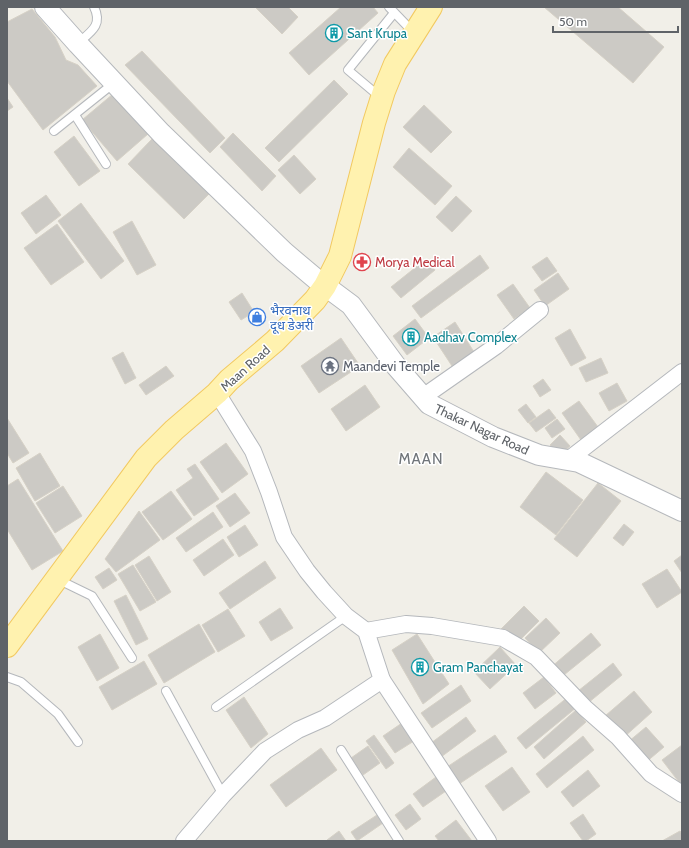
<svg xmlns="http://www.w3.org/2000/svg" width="689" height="848" viewBox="0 0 689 848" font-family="Cabin,'Noto Sans Devanagari',sans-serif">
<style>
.building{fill:#cccac5;stroke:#d6d1c6}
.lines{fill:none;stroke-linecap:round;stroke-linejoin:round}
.service-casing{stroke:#b5b8bc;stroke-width:10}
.minor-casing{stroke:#b5b8bc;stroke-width:18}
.tertiary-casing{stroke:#b5b8bc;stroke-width:22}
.primary-casing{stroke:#f2c960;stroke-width:24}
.service{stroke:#fff;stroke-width:8}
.minor{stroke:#fff;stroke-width:16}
.tertiary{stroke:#fff;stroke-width:20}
.primary{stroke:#fff2af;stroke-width:22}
.labels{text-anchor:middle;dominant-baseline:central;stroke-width:3;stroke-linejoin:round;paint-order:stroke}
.culture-label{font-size:13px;fill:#0d838f;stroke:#fff;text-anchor:start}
.health-label{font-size:13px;fill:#be3a42;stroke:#fff;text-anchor:start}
.shop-label{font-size:13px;fill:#366cbe;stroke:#fff;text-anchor:start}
.worship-label{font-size:13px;fill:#5b616d;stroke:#fff;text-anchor:start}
.street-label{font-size:13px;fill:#5f6368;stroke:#fff}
.quarter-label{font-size:15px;letter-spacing:1px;fill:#70757a;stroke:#fff}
</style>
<rect width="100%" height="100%" fill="#f1efe8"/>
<g class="building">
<path d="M255 7H288L298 17 282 34Z"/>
<path d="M341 7H373L378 13 309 75 289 53Z"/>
<path d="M544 7H618L664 47 633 83Z"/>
<path d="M32 9 55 37 66 60 78 65 97 86 43 130 7 81V22Z"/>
<path d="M142 51 225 138 210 153 125 65Z"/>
<path d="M334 80 348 94 279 162 265 148Z"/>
<path d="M113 94 148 134 117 161 82 120Z"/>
<path d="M7 98 13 107 7 111Z"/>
<path d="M424 105 452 132 431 153 403 127Z"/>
<path d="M233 133 276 176 262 191 220 147Z"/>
<path d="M74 136 100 171 79 186 54 152Z"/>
<path d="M152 139 209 194 184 219 128 164Z"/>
<path d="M409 148 452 186 435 205 393 167Z"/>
<path d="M294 155 316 179 300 194 278 170Z"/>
<path d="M46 195 61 215 36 234 21 213Z"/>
<path d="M456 196 472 211 452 232 436 217Z"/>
<path d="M81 203 124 261 101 279 58 221Z"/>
<path d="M132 221 156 265 137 275 113 232Z"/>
<path d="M57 224 84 262 51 285 24 248Z"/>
<path d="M480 255 489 268 421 318 412 306Z"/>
<path d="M547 257 557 271 542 281 532 267Z"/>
<path d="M426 259 435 270 401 298 391 287Z"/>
<path d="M558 273 569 289 545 306 534 290Z"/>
<path d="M513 284 530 308 514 319 497 295Z"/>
<path d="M242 293 254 312 241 320 229 302Z"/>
<path d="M415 319 429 338 407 355 393 336Z"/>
<path d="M455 322 474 352 452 366 433 337Z"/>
<path d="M570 329 586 358 571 366 555 338Z"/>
<path d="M341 338 360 366 319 393 301 366Z"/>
<path d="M123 352 136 378 125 384 112 358Z"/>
<path d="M601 358 608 373 586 382 579 368Z"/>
<path d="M166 366 174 376 146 395 139 385Z"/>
<path d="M543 379 551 390 540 397 533 386Z"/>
<path d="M617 383 627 401 609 411 599 393Z"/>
<path d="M365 385 380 407 346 431 331 409Z"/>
<path d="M579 401 598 427 581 440 562 413Z"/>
<path d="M526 404 536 417 528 423 518 410Z"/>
<path d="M549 409 556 418 536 432 529 423Z"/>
<path d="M7 418 29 453 13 463 7 453Z"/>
<path d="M557 419 565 429 552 438 545 428Z"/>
<path d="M560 435 570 446 560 455 550 445Z"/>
<path d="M226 443 248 474 222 493 200 462Z"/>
<path d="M40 453 60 486 35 501 16 468Z"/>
<path d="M195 464 219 499 194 516 176 490 193 478 187 469Z"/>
<path d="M546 472 583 500 556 535 520 507Z"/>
<path d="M18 479 63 551 32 570 7 529V486Z"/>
<path d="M598 483 621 501 577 557 554 539Z"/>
<path d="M63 486 82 516 55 533 36 503Z"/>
<path d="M171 491 192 519 163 540 142 512Z"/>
<path d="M235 493 250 513 230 527 216 506Z"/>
<path d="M139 511 160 540 116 572 105 559Z"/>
<path d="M213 512 223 527 186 552 176 538Z"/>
<path d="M624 524 634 532 623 546 613 538Z"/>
<path d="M245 525 258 545 239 557 227 537Z"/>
<path d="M223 539 234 555 204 576 193 560Z"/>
<path d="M682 555V573L674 561Z"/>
<path d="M149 556 171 592 157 601 135 565Z"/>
<path d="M265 561 276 578 230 609 219 593Z"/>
<path d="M133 565 156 602 140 611 118 574Z"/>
<path d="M109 568 117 580 103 589 95 577Z"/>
<path d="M667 569 682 592 657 608 642 584Z"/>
<path d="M126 595 148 639 136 645 114 601Z"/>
<path d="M524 606 539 621 515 645 500 630Z"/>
<path d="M280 608 293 628 271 641 259 622Z"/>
<path d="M228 609 245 636 218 652 202 625Z"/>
<path d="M546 618 560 633 539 653 525 638Z"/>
<path d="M199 624 215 652 164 683 148 655Z"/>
<path d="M591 633 601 645 559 679 550 668Z"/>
<path d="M100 634 119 668 97 681 78 647Z"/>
<path d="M417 634 449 684 423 704 392 650Z"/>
<path d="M500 647 516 665 490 689 474 672Z"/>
<path d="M144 661 157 684 112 710 99 687Z"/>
<path d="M613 663 622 675 588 703 578 691Z"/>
<path d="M544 677 556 693 535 709 523 693Z"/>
<path d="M461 685 471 701 432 728 421 713Z"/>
<path d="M634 691 652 712 623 738 605 716Z"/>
<path d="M244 697 268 734 251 748 226 710Z"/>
<path d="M568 697 577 707 526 749 517 738Z"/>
<path d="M576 710 586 722 544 759 534 747Z"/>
<path d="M466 717 476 731 441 757 431 743Z"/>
<path d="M402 723 414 741 395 753 383 736Z"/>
<path d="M646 727 664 747 645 763 628 742Z"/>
<path d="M374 735 394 763 386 769 366 741Z"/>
<path d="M495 735 507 752 459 784 447 767Z"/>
<path d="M583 736 594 750 547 788 536 774Z"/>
<path d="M682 745V786L662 760Z"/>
<path d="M368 746 380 763 363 775 351 758Z"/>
<path d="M321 748 337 770 286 807 270 785Z"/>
<path d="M512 767 530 792 503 811 485 786Z"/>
<path d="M588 770 600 786 573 807 561 792Z"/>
<path d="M436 777 446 791 423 807 413 794Z"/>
<path d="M410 804 421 819 406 830 395 815Z"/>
<path d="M583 814 596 834 586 841H583L570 823Z"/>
<path d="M377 815 383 823 357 841 351 832Z"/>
<path d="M456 820 472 841H439L435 836Z"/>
<path d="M339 831 346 841H328L327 840Z"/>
<path d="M680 831 682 834V841H662Z"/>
</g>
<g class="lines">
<g class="service-casing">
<g id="service">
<path d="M389 7 414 33"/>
<path d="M78 43C91 32 103 25 94 7"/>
<path d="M380 97 348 70 394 13"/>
<path d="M75 115 106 164"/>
<path d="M54 131 114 83"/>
<path d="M57 579 92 596 132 658"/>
<path d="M7 677 21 682 58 714 78 742"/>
<path d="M166 691 223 795"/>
<path d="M216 707 346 616"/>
<path d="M341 750 399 841"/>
</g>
</g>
<g class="minor-casing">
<g id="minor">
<path d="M423 397 496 346 540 310"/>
<path d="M568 460 682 372"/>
<path d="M366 631 406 624 432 626 503 638 536 657 585 708 618 737 651 774 682 794"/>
<path d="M382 680 488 841"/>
<path d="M184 841 223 795 265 751 298 730 325 718 382 680 366 631 346 616 324 592 307 571 284 537 269 492 253 451 217 393"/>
</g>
</g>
<g class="tertiary-casing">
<path id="tertiary" d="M45 7 78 44 161 133 284 252 316 279 351 305 396 366 429 404 493 437 539 455 579 462 682 511"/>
</g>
<g class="primary-casing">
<path id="primary" d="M7 646 146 458 174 430 217 393 229 380 275 341 315 300 325 286 340 256 374 123 384 91 395 64 431 7"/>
</g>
<use href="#service" class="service"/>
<use href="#minor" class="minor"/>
<use href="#tertiary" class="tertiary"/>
<use href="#primary" class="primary"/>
</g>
<defs>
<g id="building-ring" transform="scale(0.9)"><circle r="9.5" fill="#fff" stroke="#0f9aa8" stroke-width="1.5"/><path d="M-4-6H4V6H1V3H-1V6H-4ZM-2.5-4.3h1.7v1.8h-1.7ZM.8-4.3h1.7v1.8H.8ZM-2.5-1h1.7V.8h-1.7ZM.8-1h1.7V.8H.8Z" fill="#0f9aa8"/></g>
<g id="pharmacy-ring" transform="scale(0.9)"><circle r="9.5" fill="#fff" stroke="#e0444e" stroke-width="1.5"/><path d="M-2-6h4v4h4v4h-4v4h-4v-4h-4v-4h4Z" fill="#e0444e"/></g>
<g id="shop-ring" transform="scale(0.9)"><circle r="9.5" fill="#fff" stroke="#3f7fe0" stroke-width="1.5"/><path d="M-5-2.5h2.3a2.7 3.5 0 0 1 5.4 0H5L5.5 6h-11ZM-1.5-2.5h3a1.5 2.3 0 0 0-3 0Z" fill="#3f7fe0"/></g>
<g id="temple-ring" transform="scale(0.9)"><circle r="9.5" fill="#fff" stroke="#6b7280" stroke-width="1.5"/><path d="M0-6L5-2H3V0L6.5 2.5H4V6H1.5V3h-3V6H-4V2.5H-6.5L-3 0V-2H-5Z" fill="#6b7280"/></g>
</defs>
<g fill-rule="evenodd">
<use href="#building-ring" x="334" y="33"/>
<use href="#pharmacy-ring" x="362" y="262"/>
<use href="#shop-ring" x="257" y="317"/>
<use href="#building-ring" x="411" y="337"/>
<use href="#temple-ring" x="330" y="366"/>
<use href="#building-ring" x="420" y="667"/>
</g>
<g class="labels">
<g class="culture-label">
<text x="347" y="33">Sant Krupa</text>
<text x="424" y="337">Aadhav Complex</text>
<text x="433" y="667">Gram Panchayat</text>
</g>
<g class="health-label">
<text x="375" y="262">Morya Medical</text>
</g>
<g class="shop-label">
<text x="270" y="310">भैरवनाथ<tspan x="270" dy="15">दूध डेअरी</tspan></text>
</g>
<g class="worship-label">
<text x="343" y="366">Maandevi Temple</text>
</g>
<g class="street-label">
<text transform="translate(245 368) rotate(-42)">Maan Road</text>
<text transform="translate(482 429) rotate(25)">Thakar Nagar Road</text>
</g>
<g class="quarter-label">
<text x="421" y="459">MAAN</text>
</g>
</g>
<rect width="689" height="848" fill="none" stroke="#5f6368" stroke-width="16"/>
<path d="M553 26v6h125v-6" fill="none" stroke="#5f6368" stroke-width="2"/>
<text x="559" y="26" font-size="12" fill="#5f6368" stroke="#ffffff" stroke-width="3" paint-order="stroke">50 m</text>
</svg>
